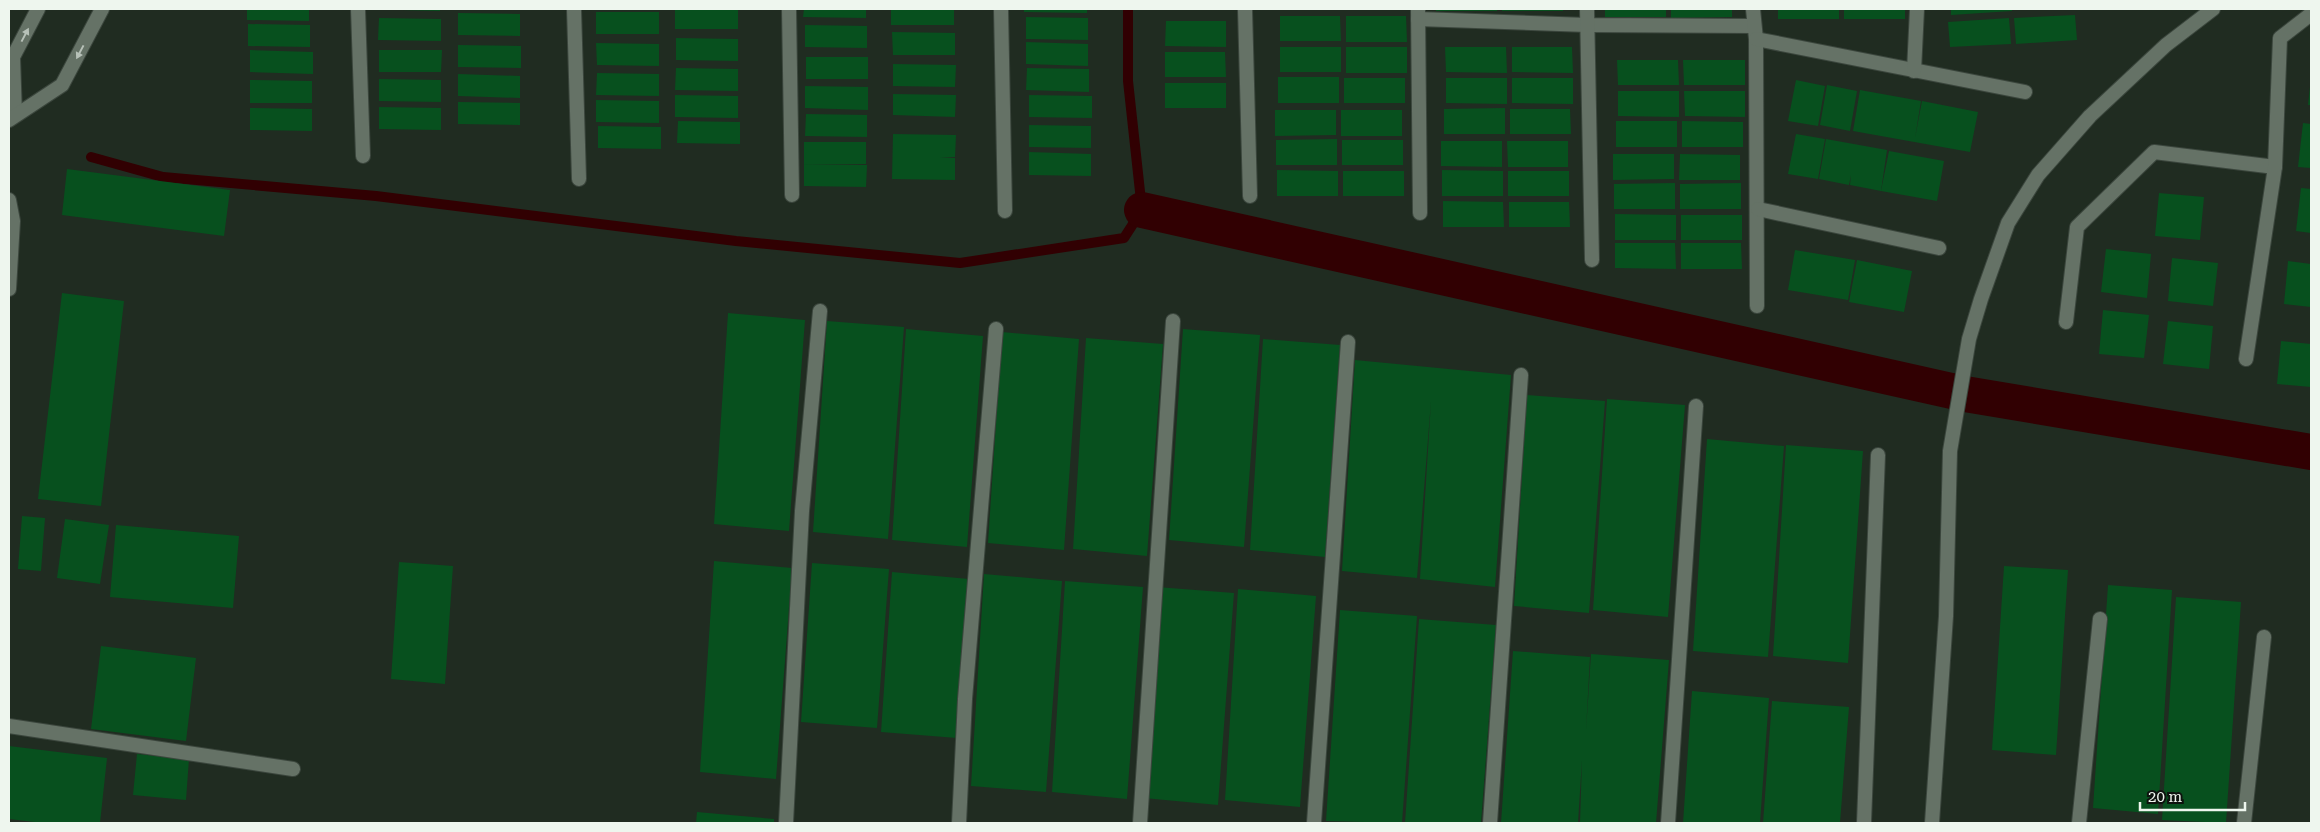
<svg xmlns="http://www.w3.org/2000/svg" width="2320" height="832" viewBox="0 0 2320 832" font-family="'Roboto Serif',serif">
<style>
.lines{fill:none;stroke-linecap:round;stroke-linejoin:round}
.stream{stroke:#310002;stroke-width:10}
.canal{stroke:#310002;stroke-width:36}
.building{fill:#07501e}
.service-casing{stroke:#3b463d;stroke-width:16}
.minor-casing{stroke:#3b463d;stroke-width:16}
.tertiary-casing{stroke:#3b463d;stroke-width:16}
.service{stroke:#657266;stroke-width:14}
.minor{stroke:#657266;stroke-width:14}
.tertiary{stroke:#657266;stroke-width:14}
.oneway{fill:#b7c1b8}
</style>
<rect width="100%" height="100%" fill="#202c21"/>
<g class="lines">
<path class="stream" d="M91 157 163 177 376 196 736 241 960 263 1124 238 1142 210 1128 81V9"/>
<path class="canal" d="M1142 210 1965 394 2311 452"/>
</g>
<g class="building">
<path d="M247 9H309V21L247 20Z"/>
<path d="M402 9H440V11L402 10Z"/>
<rect x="675" y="9" width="63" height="20"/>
<path d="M804 9H866V18L803 17Z"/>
<rect x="891" y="9" width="63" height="16"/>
<path d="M1024 9H1087V13L1024 12Z"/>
<rect x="1436" y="9" width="61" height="2"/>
<rect x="1502" y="9" width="61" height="2"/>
<rect x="1605" y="9" width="61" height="8"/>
<path d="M1671 9H1732V17L1671 18Z"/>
<rect x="1778" y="9" width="61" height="10"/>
<rect x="1844" y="9" width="61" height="10"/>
<path d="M1951 9H2012V11L1951 15Z"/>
<rect x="596" y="12" width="63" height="22"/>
<path d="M458 13 520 14V36L458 35Z"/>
<path d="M2075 15 2077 40 2016 44 2014 18Z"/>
<path d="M1280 16H1340L1341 41H1280Z"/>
<path d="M1346 16H1406L1407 42H1346Z"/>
<path d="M1026 17 1088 18V40L1026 39Z"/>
<path d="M379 18 441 19V41L378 40Z"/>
<path d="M2009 18 2011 44 1950 47 1948 22Z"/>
<path d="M1166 21H1226V47L1165 46Z"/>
<path d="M248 24 310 25V47L248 46Z"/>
<path d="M805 25 867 26V48L805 47Z"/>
<path d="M892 32 955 33V55H893Z"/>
<path d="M676 38 738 39V61L676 60Z"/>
<path d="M1026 42 1088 44V66L1026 64Z"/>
<path d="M596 43 659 44V66L597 65Z"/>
<path d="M458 45 521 46V68L458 67Z"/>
<rect x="1280" y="47" width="61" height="25"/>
<rect x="1346" y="47" width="61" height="26"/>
<path d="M1445 47H1506L1507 73 1446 72Z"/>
<path d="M1512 47H1572L1573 73 1512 72Z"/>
<path d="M250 50 313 52V74L250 72Z"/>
<path d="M379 50H442L441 72H379Z"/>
<path d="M1165 52H1225L1226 77H1165Z"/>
<rect x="806" y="57" width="62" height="22"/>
<path d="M1617 60H1678L1679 85H1618Z"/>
<path d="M1683 60H1745V85H1684Z"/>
<path d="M893 64 956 65 955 87 893 86Z"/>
<path d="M676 68 738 69V91L675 90Z"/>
<path d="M1027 68 1089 69V92L1026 90Z"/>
<path d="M597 73 659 74V96L596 95Z"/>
<path d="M458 74 520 76V98L458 96Z"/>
<rect x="1278" y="77" width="61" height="26"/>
<rect x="1344" y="78" width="61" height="25"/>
<path d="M1446 78H1507V104L1446 103Z"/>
<path d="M1512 78H1573V104L1512 103Z"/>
<path d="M379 79 441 80V102L379 101Z"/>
<path d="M250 80 312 81V103H250Z"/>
<path d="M1796 80 1825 86 1818 126 1788 121Z"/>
<rect x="1165" y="83" width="61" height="25"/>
<path d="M1827 85 1857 91 1850 131 1820 125Z"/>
<path d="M805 86 868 87V110L805 108Z"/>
<path d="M2310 87H2311V105H2308Z"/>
<path d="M1860 90 1921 101 1915 138 1922 101 1978 112 1970 152 1853 131Z"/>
<path d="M1618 91H1679V117L1618 116Z"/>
<path d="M1684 91H1745V117L1685 116Z"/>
<path d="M893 94 956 95 955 117 893 115Z"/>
<path d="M675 95 738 96V118L675 117Z"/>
<path d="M1029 95 1092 96V118L1029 117Z"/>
<path d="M596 100 659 101V123L596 122Z"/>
<path d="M458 102 520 103V125L458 124Z"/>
<path d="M379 107 441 108V130L379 129Z"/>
<path d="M250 108 312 109V131L250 130Z"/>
<path d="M1505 108V134H1444V109Z"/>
<path d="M1510 109H1570L1571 134H1510Z"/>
<path d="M1275 110H1336V135L1275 136Z"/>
<rect x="1341" y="110" width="61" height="26"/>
<path d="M806 114 867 115V137L805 136Z"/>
<path d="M678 121 740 122V144L677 143Z"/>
<rect x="1616" y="121" width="61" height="26"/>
<path d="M1682 121 1743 122V147H1682Z"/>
<path d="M2303 123 2311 124V168L2298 167Z"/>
<path d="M1029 125 1091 126V148L1029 147Z"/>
<path d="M598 126 661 127V149L598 148Z"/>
<path d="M893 134 956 135 955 157 940 158H955V180L892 179Z"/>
<path d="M1796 134 1825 139 1818 179 1788 174Z"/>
<path d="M1337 139V165H1276V140Z"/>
<path d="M1826 139 1887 150 1881 191 1850 185 1851 175 1849 185 1819 179Z"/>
<rect x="1342" y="140" width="61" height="25"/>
<path d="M1441 141H1502V167L1441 166Z"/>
<path d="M1507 141H1568V167H1508Z"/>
<rect x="804" y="142" width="62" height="22"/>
<path d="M1889 151 1944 161 1937 201 1881 191Z"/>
<path d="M1029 152 1091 154V176L1029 175Z"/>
<path d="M1613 154H1674V179L1613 180Z"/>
<path d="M1680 154 1740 155V180H1679Z"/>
<path d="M804 164 867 165 866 187 804 186Z"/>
<path d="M67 169 230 190 224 236 62 215Z"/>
<path d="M1277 170 1338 171V196H1277Z"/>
<path d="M1442 170 1503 171V196H1442Z"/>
<rect x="1343" y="171" width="61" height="25"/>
<rect x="1508" y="171" width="61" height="25"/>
<path d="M1675 183V209H1614V184Z"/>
<path d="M1741 183V209H1680V184Z"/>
<path d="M2301 188 2311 189V233L2296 231Z"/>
<path d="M2159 193 2204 197 2200 240 2155 236Z"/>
<path d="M1443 201 1503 202 1504 227H1443Z"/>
<path d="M1509 202H1569L1570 227H1509Z"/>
<path d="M1615 214 1676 215V240H1615Z"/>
<rect x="1681" y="215" width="61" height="25"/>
<path d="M1615 243H1675L1676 269 1615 268Z"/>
<path d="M1681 243H1741L1742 269H1681Z"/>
<path d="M2106 249 2151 254 2147 298 2101 292Z"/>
<path d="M1795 250 1855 260 1848 300 1788 290Z"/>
<path d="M2172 258 2218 263 2213 306 2168 301Z"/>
<path d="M1857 260 1912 271 1904 312 1849 302Z"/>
<path d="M2288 261 2311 264V307L2284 304Z"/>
<path d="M62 293 124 301 101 506 38 499Z"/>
<path d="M2103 310 2149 315 2144 358 2099 354Z"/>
<path d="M728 313 805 320 789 531 714 524Z"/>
<path d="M827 321 904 327 888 539 813 532Z"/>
<path d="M2168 321 2213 326 2209 369 2163 364Z"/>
<path d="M906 329 983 336 967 547 892 540Z"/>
<path d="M1183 329 1260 335 1244 547 1169 540Z"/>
<path d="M1002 332 1079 339 1064 550 988 543Z"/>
<path d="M1086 338 1163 344 1147 556 1073 549Z"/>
<path d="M1263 339 1340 345 1325 557 1250 550Z"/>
<path d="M2281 341 2311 344V387L2277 384Z"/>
<path d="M1355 360 1511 375 1495 587 1420 579 1431 401 1417 578 1342 571Z"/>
<path d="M1527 395 1605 401 1589 613 1514 606Z"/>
<path d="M1607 399 1685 405 1668 617 1593 610Z"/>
<path d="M1707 439 1784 446 1768 657 1693 651Z"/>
<path d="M1786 445 1863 451 1848 663 1773 656Z"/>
<path d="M22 516 45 518 41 571 18 569Z"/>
<path d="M65 519 109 525 100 584 57 578Z"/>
<path d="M116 525 239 536 233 608 110 597Z"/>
<path d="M714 561 792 568 776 779 700 772Z"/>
<path d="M399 562 453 566 445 684 391 679Z"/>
<path d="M812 563 889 569 877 728 801 722Z"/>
<path d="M2004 566 2068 570 2056 755 1992 750Z"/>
<path d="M892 572 969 579 957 738 881 732Z"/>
<path d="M984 574 1062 581 1046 792 971 786Z"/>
<path d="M1065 581 1143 587 1127 799 1052 792Z"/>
<path d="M2108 585 2172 590 2158 814 2093 808Z"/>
<path d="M1157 587 1234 593 1218 805 1144 798Z"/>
<path d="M1238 589 1316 596 1300 807 1225 800Z"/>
<path d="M2176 597 2241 602 2226 823 2162 820Z"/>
<path d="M1340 610 1417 616 1402 823 1326 821Z"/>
<path d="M1419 619 1496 625 1481 823H1405Z"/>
<path d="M101 646 196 658 186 741 91 729Z"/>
<path d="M1513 651 1590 657 1586 731 1591 654 1669 660 1656 823H1580L1582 760 1578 823H1501Z"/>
<path d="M1692 691 1769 698 1760 823H1683Z"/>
<path d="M1772 701 1849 707 1840 823H1763Z"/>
<path d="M9 746 107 758 100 823H43L9 819Z"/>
<path d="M137 754 189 759 186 800 133 795Z"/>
<path d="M697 812 774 819V823H696Z"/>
</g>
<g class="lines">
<g class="service-casing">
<g id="service">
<path d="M1418 19 1587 25 1754 26"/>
<path d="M9 726 293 769"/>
</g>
</g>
<g class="minor-casing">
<g id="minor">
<path d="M358 9 363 156"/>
<path d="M574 9 579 179"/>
<path d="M789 9 792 195"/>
<path d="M1001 9 1005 211"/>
<path d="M1245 9 1250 196"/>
<path d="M1418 9 1420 213"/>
<path d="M1587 9 1592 260"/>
<path d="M1753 9 1756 39 1757 306"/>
<path d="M1756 39 2025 92"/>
<path d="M1914 71 1917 9"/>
<path d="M15 115 13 57 38 9"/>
<path d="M9 120 62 85 102 9"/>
<path d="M1758 209 1939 248"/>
<path d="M2066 322 2077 227 2154 152 2275 167"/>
<path d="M2246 359 2275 167 2280 38 2311 14"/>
<path d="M786 823 802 511 820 311"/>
<path d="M959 823 965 699 996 329"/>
<path d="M1140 823 1173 321"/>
<path d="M1314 823 1348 342"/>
<path d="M1490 823 1521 375"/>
<path d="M1668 823 1696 406"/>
<path d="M1864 823 1878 455"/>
<path d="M1932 823 1946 616 1950 451 1969 339 1981 299 2008 223 2038 175 2090 116 2166 45 2213 9"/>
<path d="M2079 823 2100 619"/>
<path d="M2244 823 2264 637"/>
</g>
</g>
<g class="tertiary-casing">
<path id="tertiary" d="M9 200 13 221 9 289"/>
</g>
<use href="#service" class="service"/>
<use href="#minor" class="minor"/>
<use href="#tertiary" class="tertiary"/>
</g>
<defs><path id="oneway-solid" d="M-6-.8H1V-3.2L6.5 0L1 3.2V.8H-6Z" transform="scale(1.25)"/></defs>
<g class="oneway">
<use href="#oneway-solid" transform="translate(25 35) rotate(-62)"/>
<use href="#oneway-solid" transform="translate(80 52) rotate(118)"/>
</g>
<rect width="2320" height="832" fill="none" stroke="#eef6ee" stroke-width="20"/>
<path d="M2140 802v8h105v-8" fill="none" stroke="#eef6ee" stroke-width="2.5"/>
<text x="2148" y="802" font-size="15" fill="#eef6ee" stroke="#0d130e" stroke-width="4" paint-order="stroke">20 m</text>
</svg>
